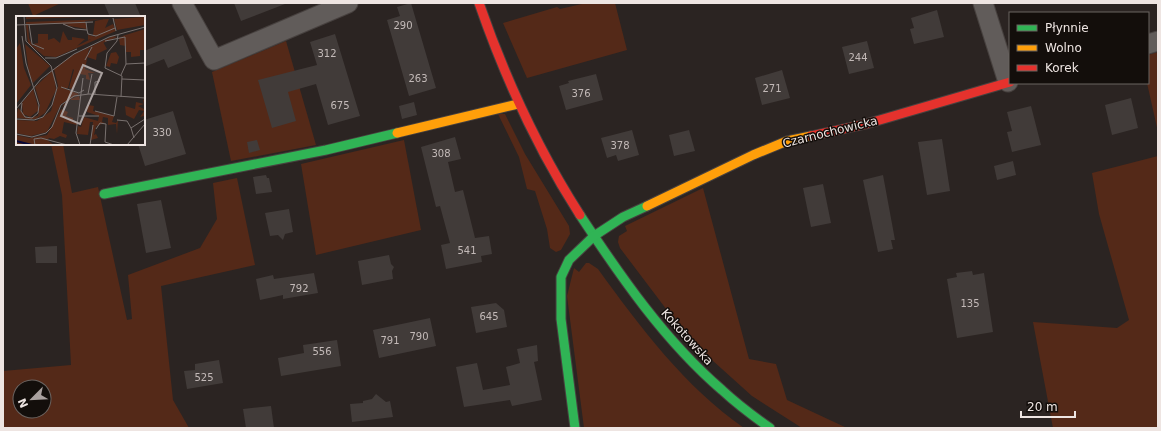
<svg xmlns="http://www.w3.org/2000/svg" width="1161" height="431" viewBox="0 0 1161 431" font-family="'DejaVu Sans',sans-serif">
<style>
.green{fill:#542918;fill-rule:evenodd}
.building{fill:#413b39}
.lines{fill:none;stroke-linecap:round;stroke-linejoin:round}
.street-casing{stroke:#47413f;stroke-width:21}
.fast-casing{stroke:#47413f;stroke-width:11}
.slow-casing{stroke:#47413f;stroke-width:11}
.jam-casing{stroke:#47413f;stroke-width:11}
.street{stroke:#615c5a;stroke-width:19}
.fast{stroke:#30b455;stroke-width:9}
.slow{stroke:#ff9f0a;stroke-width:9}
.jam{stroke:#e5322d;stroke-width:9}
.labels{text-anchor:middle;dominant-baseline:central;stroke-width:3;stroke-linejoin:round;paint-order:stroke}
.number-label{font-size:10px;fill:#c3bab8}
.street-label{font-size:12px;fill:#eee5e2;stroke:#130e0b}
.inset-river{fill:none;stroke:#060738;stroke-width:2}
.inset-road{fill:none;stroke:#79716f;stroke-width:1}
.view{fill:#aaa19f;fill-opacity:0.15;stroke:#aaa19f;stroke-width:2}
.inset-edge{fill:none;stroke:#eee5e2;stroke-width:2}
</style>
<rect width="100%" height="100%" fill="#2b2422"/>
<g class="green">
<path d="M28 3H61L33 16Z"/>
<path d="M586 3H615L627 50 527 78 503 23 557 7 560 9Z"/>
<path d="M286 41 316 145 231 161 212 72Z"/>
<path d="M1158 52V132L1147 83H1148V55Z"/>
<path d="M498 114H505L525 154 569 226 570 234 561 250 556 252 550 248 547 229 535 191 527 189 519 157Z"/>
<path d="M404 140 421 230 316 255 301 164Z"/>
<path d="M51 144H63L72 193 98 187 127 320 132 319 128 275 200 248 217 219 213 183 237 178 255 265 161 286 173 400 189 428H3V371L71 365 62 195ZM20 387H44V411H20Z"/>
<path d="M1158 156V428H1053L1033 322 1117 328 1129 320 1099 214 1092 173Z"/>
<path d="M703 188 749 359 776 364 787 400 847 428H802L752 396 712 360 679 326 620 248 618 242 619 236 627 231 625 226Z"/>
<path d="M586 263H589L598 269C640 327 685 387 744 428H584L567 296 574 268 579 272Z"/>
</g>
<g class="building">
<path d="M104 3H135L141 17H110Z"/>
<path d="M234 3H285V4L241 21Z"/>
<path d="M411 3 436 88 409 96 387 20 400 16 397 7Z"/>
<path d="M937 10 944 37 914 44 910 29 914 28 911 18Z"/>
<path d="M335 34 360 116 328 125 316 84 288 92 296 121 272 128 258 80 317 65 310 42Z"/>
<path d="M183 35 192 58 168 68 164 59 144 67V51Z"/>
<path d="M867 41 874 68 849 74 842 47Z"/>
<path d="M782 70 790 98 762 105 755 78Z"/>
<path d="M596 74 603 100 566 110 559 86 569 83 568 81Z"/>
<path d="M1131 98 1138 128 1112 135 1105 105Z"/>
<path d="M414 102 417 115 402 119 399 106Z"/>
<path d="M1031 106 1041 145 1012 152 1007 132 1012 131 1007 112Z"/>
<path d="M173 111 186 154 145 166 138 144H144V120Z"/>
<path d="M632 130 639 155 618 161 616 155 607 158 601 138Z"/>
<path d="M689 130 695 151 674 156 669 135Z"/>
<path d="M455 137 461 159 448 162 455 192 463 190 475 238 489 236 492 254 481 256 482 262 446 269 441 245 450 243 440 206 436 207 421 147Z"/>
<path d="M942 139 950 191 927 195 918 142Z"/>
<path d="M257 140 260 150 249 153 247 142Z"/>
<path d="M1013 161 1016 175 997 180 994 166Z"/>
<path d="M266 175 267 178H269L272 192 256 194 253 177Z"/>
<path d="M883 175 895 240H891L893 249 878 252 863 180Z"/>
<path d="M823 184 831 223 811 227 803 188Z"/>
<path d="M161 200 171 248 146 253 137 204Z"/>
<path d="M289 209 293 232 285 234 283 240 278 235 270 236 265 213Z"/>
<path d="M57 246V263H36L35 247Z"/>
<path d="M389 255 391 264 394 267 392 271 393 279 362 285 358 261Z"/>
<path d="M972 271 973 275 984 273 993 332 957 338 947 279 957 277 956 273Z"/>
<path d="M314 273 318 293 283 299V295L260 300 256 279 273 275 274 279Z"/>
<path d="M496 303 504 310 507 327 476 333 471 307Z"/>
<path d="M430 318 436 346 379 358 373 330Z"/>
<path d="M337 340 341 366 281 376 278 358 304 353 303 345Z"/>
<path d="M537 345 538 361 534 362 542 400 512 406 510 400 464 407 456 367 477 363 483 390 510 385 506 367 520 363 517 349Z"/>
<path d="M219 360 223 383 187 389 184 371 195 370V364Z"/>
<path d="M376 394 386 402 390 401 393 417 352 422 350 404 363 403V401L372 399Z"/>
<path d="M271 406 274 428H246L243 409Z"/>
</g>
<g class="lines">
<g class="street-casing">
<g id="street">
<path d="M182 3 214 60 348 3"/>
<path d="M983 3 1008 82"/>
<path d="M1148 44 1158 41"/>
</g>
</g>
<g class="fast-casing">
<g id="fast">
<path d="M104 194 326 150 397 133"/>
<path d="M580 215C621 277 665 341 722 390 737 404 753 416 770 428"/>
<path d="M575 428 561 319V277L569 260 594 236 623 217 647 206"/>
</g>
</g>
<g class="slow-casing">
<g id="slow">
<path d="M397 133 518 104"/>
<path d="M647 206 753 155 787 141 811 136"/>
</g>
</g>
<g class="jam-casing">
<g id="jam">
<path d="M479 3C505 78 537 148 580 215"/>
<path d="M811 136 866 124 1010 82"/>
</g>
</g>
<use href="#street" class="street"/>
<use href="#fast" class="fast"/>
<use href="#slow" class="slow"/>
<use href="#jam" class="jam"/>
</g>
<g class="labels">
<g class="number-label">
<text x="403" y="25">290</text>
<text x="327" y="53">312</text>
<text x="858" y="57">244</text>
<text x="418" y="78">263</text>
<text x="772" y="88">271</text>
<text x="581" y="93">376</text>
<text x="340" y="105">675</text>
<text x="162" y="132">330</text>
<text x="620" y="145">378</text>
<text x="441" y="153">308</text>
<text x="467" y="250">541</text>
<text x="299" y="288">792</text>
<text x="970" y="303">135</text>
<text x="489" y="316">645</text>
<text x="419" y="336">790</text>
<text x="390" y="340">791</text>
<text x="322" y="351">556</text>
<text x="204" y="377">525</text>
</g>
<g class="street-label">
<text transform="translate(830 132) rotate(-14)">Czarnochowicka</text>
<text transform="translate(687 337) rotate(48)">Kokotowska</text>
</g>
</g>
<g transform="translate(16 16)">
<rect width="129" height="129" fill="#2b2422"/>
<path d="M10 0H93L10 3ZM129 1V9L101 14 98 3ZM89 3 69 5 71 13 48 9 55 8H10V6L93 3 89 12 97 8 100 15 40 41 28 40 12 27 10 9H12L13 22 16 29 27 33 17 28 14 23 17 28 22 27V18H32V24L38 22 44 27 47 15 52 24H56V21L69 23 61 30 75 23 72 24V19L80 21 77 19 79 5ZM129 13V40L128 34H124V40L115 41V36H110V30L104 29 103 22 108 20 103 21ZM97 20 101 21 73 33 69 53 79 57H72L74 64 70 63V59L63 58 56 73 53 72 58 54 57 53 52 72H47L63 78 45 88 31 116 15 120 0 117V104L21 105 35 95 42 70 38 53 55 40ZM87 26 91 33 81 38 80 44 71 41 75 32ZM4 27 8 52 15 69 0 88V33ZM9 28 34 50 17 67 13 57ZM100 36 103 41 101 48 95 47 94 51 90 50 95 37ZM37 54 40 74 29 97 20 103H14L0 102 2 92 11 102 22 100 24 88 19 71ZM17 73 23 94 14 101 7 98 6 87ZM63 80 64 84H53L45 93 52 96 50 100 57 102V105L61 106V109L48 106 46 117 51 119 50 122 44 120 38 123 33 122 31 124 38 129H0V119L14 122 31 119 48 88 57 82ZM129 83V87L128 88 122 90 128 93V100L124 101 128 95 123 94 118 103 110 99 109 90 119 93 120 86 128 88 127 84ZM72 89 78 90 77 95 98 100 96 106 100 107 102 104 101 118 100 108 92 109V102L87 101 86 106 89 107 80 110 78 119 80 118 82 122 75 124 77 106H74L72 119 61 118 62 110 65 111 68 101 82 105 83 100 71 96Z" fill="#542918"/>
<path class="inset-river" d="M0 125 16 129"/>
<path class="inset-road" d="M97 2 100 15M13 8 16 28 28 33M47 8 59 13 71 14 70 6M0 9 77 6M71 14 72 18 80 20 99 12M102 19 101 25 91 37 89 52 106 60 105 81M89 25 109 21 110 48M29 42H40L61 33M69 44 76 31M105 59 110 48 129 47M106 63 129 64M45 71 63 77 68 74M72 78 76 58M79 79V66L84 65M6 87 5 95 9 101 16 102 22 97 23 89 10 47 6 20M0 93 25 63 58 38 93 21 129 11M79 95 98 100 101 81M63 100H83M0 103 18 104 27 101 36 89 41 72 35 50 10 25 8 0M101 104 111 105 115 112M90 108 89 126 98 129M80 113 84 107 90 108M0 118 16 121 30 117 36 111 45 89 58 80 73 78 129 82M118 122 115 112 129 103M19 129 18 123 25 122 51 129M64 129 60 117 67 62M74 129 77 109M111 129 129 108"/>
<path class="view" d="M67 49 86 57 64 108 45 100Z"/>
<rect width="129" height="129" class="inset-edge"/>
</g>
<rect width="1161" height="431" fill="none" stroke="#eee5e2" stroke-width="8"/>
<rect x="1009" y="12" width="140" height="72" fill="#130e0b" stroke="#6b6461"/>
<rect x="1017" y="25" width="20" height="6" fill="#30b455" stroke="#6b6461"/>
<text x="1045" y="32" font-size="12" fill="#eee5e2">Płynnie</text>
<rect x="1017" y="45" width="20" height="6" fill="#ff9f0a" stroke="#6b6461"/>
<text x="1045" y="52" font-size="12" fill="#eee5e2">Wolno</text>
<rect x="1017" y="65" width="20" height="6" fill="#e5322d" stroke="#6b6461"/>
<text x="1045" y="72" font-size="12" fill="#eee5e2">Korek</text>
<g transform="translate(32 399) rotate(246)"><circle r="19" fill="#130e0b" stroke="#6b6461"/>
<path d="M0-3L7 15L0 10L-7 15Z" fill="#aaa19f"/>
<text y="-6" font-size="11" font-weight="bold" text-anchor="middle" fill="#eee5e2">N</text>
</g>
<path d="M1021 411v6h54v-6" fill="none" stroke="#eee5e2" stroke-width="2"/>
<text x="1027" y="411" font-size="12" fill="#eee5e2" stroke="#130e0b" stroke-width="3" paint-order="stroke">20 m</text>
</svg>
